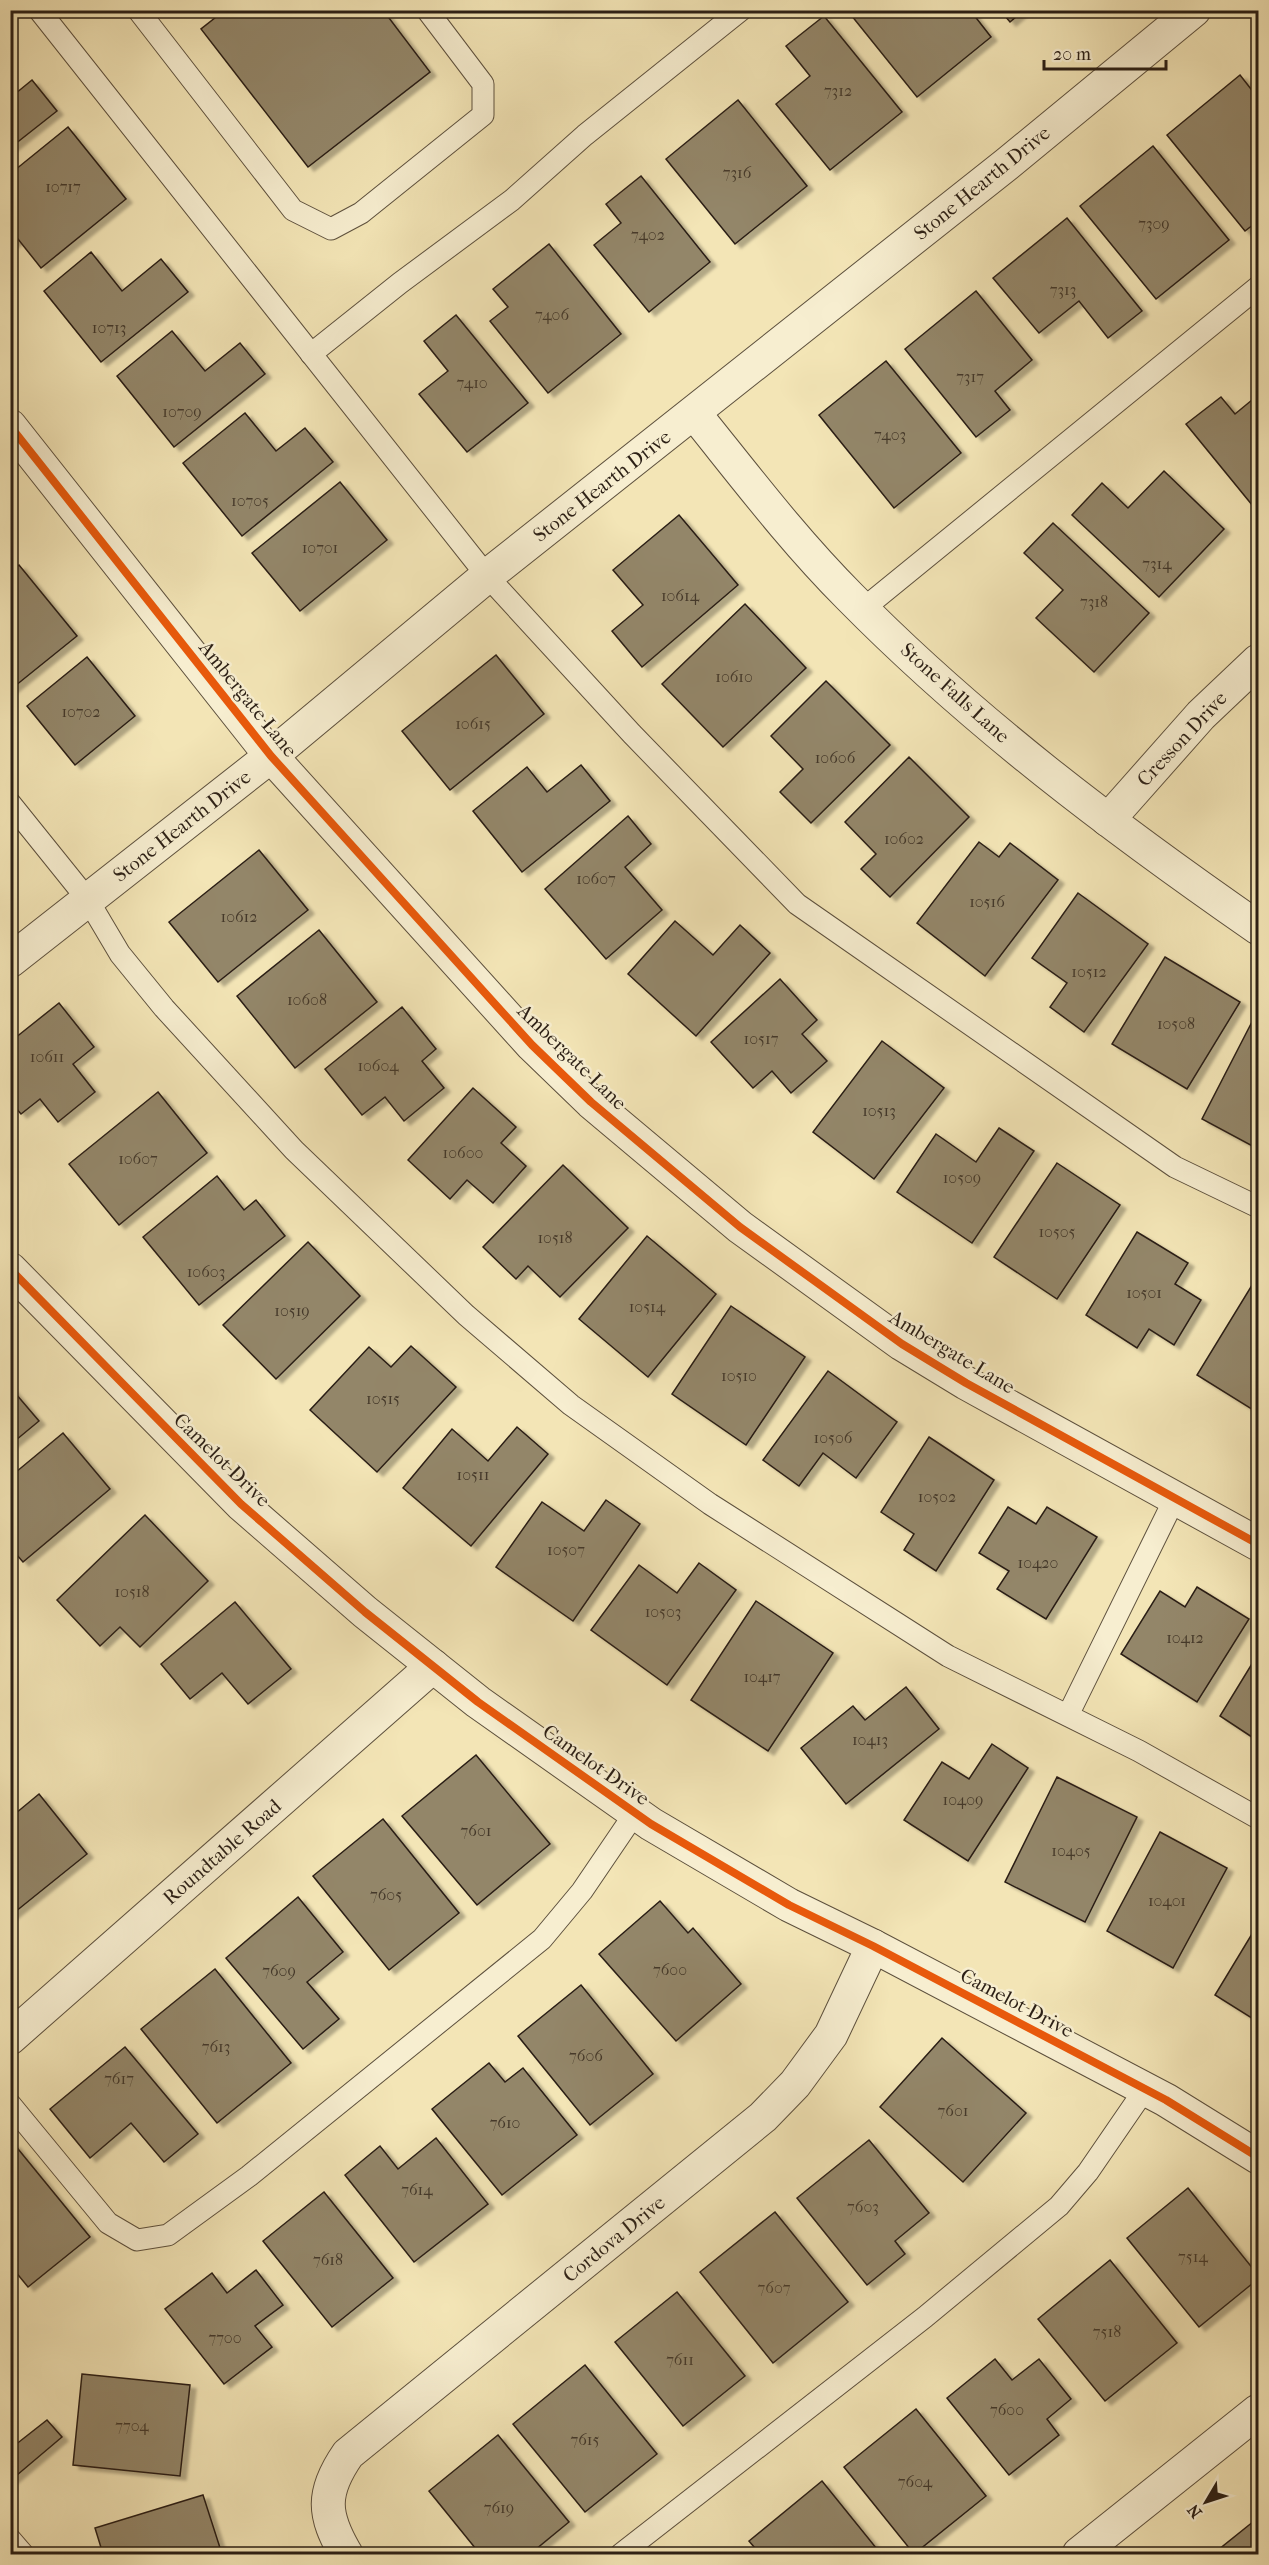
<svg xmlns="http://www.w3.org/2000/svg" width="1269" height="2565" viewBox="0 0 1269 2565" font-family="'IM FELL French Canon',serif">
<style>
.building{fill:#938669;stroke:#2b1f15;stroke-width:1.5;filter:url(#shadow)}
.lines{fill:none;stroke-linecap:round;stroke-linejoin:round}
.lane-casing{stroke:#5d503d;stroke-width:23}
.street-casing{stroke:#5d503d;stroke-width:35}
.lane{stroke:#f7eed0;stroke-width:21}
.street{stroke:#f7eed0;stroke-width:33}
.cycleway-casing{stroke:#f7eed0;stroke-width:11}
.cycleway{stroke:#e8590c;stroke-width:8}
.labels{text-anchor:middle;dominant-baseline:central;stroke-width:5;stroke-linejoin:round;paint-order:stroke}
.number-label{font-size:16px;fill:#45392a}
.street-label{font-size:20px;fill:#2b1f15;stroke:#f7eed0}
</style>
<defs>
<filter id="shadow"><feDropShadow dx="6" dy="4" stdDeviation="1.5" flood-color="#0004"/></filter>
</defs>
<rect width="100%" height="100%" fill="#f3e5b6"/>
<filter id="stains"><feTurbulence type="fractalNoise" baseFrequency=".00333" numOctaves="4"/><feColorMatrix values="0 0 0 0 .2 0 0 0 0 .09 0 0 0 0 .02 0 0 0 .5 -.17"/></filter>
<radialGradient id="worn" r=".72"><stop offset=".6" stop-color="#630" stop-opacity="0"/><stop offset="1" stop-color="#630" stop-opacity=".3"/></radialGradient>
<g class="building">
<path d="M225 10H383L430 72 308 167 201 29Z"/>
<path d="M847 10H970L991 37 917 97Z"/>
<path d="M1000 10H1024L1010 22Z"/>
<path d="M824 16 902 112 830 170 776 104 810 76 786 46Z"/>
<path d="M1240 75 1258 98V221L1245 231 1167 135Z"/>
<path d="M32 80 57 111 10 148V98Z"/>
<path d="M738 100 807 186 735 244 666 159Z"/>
<path d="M68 127 126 199 41 268 18 239 10 245V174Z"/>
<path d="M1153 146 1229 240 1156 299 1080 206Z"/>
<path d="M641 176 710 262 649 312 594 245 621 223 606 204Z"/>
<path d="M1067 218 1142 311 1108 338 1079 301 1039 333 993 278Z"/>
<path d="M549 244 621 334 548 393 490 321 508 307 493 289Z"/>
<path d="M91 252 122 291 161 259 188 292 101 362 44 291Z"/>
<path d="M976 291 1032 360 995 391 1010 410 976 437 905 349Z"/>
<path d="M456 315 528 403 467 452 419 394 448 371 424 341Z"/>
<path d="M172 331 205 371 240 343 265 374 174 447 117 376Z"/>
<path d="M886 361 961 453 894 508 819 415Z"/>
<path d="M1258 395V510L1257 511 1186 424 1221 397 1235 414Z"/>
<path d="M245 413 276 451 305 428 333 462 242 536 183 463Z"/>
<path d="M1164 471 1224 529 1159 597 1072 515 1102 483 1128 508Z"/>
<path d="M340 482 387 540 300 611 252 553Z"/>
<path d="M679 515 738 585 642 667 612 631 643 605 613 570Z"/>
<path d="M1053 523 1149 613 1094 672 1036 618 1063 590 1024 553Z"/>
<path d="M19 565 77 636 10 690V572Z"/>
<path d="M745 604 806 668 723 747 662 684Z"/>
<path d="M496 655 544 714 450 790 402 731Z"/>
<path d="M87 657 135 716 75 765 27 706Z"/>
<path d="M826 681 890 745 811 823 780 792 803 769 771 736Z"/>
<path d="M909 757 969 817 890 897 861 869 876 854 845 822Z"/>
<path d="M581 765 610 801 522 872 473 811 527 767 547 792Z"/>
<path d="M628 816 651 844 625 867 662 910 606 959 545 889Z"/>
<path d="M979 842 999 857 1010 843 1058 880 985 976 917 923Z"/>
<path d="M259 850 308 910 218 982 169 922Z"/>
<path d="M1078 893 1148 944 1084 1032 1050 1007 1067 983 1032 958Z"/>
<path d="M675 921 713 955 740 925 770 953 696 1036 628 974Z"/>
<path d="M319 930 377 1002 295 1068 237 996Z"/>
<path d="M1165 957 1240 1002 1187 1089 1112 1044Z"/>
<path d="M780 979 817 1020 802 1034 827 1061 791 1093 772 1071 753 1088 711 1042Z"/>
<path d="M59 1003 94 1047 73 1064 95 1092 58 1122 40 1099 21 1114 10 1101V1042Z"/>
<path d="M402 1007 436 1049 422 1061 444 1088 404 1121 385 1097 362 1115 325 1069Z"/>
<path d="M1255 1016 1258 1018V1149L1202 1119Z"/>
<path d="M882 1041 944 1088 874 1179 813 1132Z"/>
<path d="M473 1088 516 1127 501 1143 526 1166 493 1203 467 1180 450 1199 408 1160Z"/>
<path d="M158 1092 207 1153 119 1225 69 1164Z"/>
<path d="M999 1128 1034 1151 972 1243 897 1192 936 1134 976 1162Z"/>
<path d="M1057 1163 1120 1205 1057 1299 994 1257Z"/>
<path d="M563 1165 628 1228 560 1297 528 1266 516 1279 483 1247Z"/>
<path d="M217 1176 244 1210 256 1200 285 1236 199 1305 143 1237Z"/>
<path d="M1137 1232 1188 1263 1175 1284 1201 1300 1174 1345 1149 1329 1137 1348 1086 1315Z"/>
<path d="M647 1236 716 1294 648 1377 579 1319Z"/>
<path d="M308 1242 360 1296 276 1379 223 1325Z"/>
<path d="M1257 1277 1258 1278V1413L1197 1375Z"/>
<path d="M731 1306 805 1357 746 1445 672 1394Z"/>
<path d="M411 1346 456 1387 377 1472 310 1410 369 1347 391 1367Z"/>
<path d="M828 1371 897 1422 856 1478 823 1453 799 1486 763 1460Z"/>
<path d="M10 1387 39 1421 10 1445Z"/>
<path d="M517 1427 548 1454 471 1546 403 1488 452 1429 488 1461Z"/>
<path d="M63 1433 110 1489 23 1562 10 1547V1477Z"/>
<path d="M929 1437 994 1480 936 1571 904 1550 914 1534 881 1512Z"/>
<path d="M606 1500 640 1524 573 1621 496 1567 542 1502 584 1531Z"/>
<path d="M1008 1507 1036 1524 1047 1507 1097 1537 1046 1619 997 1589 1009 1571 979 1553Z"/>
<path d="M145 1515 208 1581 140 1647 120 1627 100 1646 57 1600Z"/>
<path d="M699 1563 736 1590 667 1685 591 1630 639 1565 677 1593Z"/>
<path d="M1197 1587 1249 1619 1197 1702 1121 1654 1160 1591 1185 1607Z"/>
<path d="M756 1601 833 1653 768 1751 691 1700Z"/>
<path d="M235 1602 291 1669 248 1704 222 1673 190 1699 161 1664Z"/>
<path d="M1258 1654V1741L1220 1716Z"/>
<path d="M906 1687 939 1729 846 1804 801 1748 853 1706 865 1720Z"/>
<path d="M992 1744 1028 1768 968 1861 904 1820 942 1762 969 1779Z"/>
<path d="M476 1755 550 1844 477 1905 402 1816Z"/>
<path d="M1057 1777 1137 1817 1085 1922 1005 1882Z"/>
<path d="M39 1794 87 1854 10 1916V1818Z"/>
<path d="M383 1819 459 1913 389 1970 313 1876Z"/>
<path d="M1160 1832 1227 1868 1173 1968 1107 1931Z"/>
<path d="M298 1897 343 1952 307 1982 339 2019 303 2049 226 1958Z"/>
<path d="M660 1901 688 1933 693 1928 741 1984 676 2041 599 1954Z"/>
<path d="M1258 1924V2022L1215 1995Z"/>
<path d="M215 1969 291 2063 217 2123 141 2029Z"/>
<path d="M581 1985 653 2074 590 2125 518 2036Z"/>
<path d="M942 2038 1026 2113 963 2182 880 2107Z"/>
<path d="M125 2047 198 2134 164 2162 131 2123 90 2158 50 2109Z"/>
<path d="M489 2063 505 2082 523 2068 577 2135 502 2195 432 2109Z"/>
<path d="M436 2138 488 2204 414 2262 345 2175 380 2146 398 2169Z"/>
<path d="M869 2140 929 2213 895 2241 905 2254 867 2285 797 2198Z"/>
<path d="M14 2144 90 2237 28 2287 10 2265V2146Z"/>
<path d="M1188 2188 1258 2275V2279L1199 2327 1127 2238Z"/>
<path d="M324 2192 393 2278 332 2327 263 2241Z"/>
<path d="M775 2212 848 2302 773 2363 700 2272Z"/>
<path d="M1110 2260 1177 2343 1105 2401 1038 2319Z"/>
<path d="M256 2270 283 2305 255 2326 272 2347 224 2384 165 2309 212 2273 227 2293Z"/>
<path d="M677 2292 745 2376 683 2426 615 2342Z"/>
<path d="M995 2359 1012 2380 1039 2359 1071 2399 1047 2419 1059 2435 1009 2475 947 2398Z"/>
<path d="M585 2365 657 2454 585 2512 513 2424Z"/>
<path d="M82 2374 190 2385 180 2476 73 2465Z"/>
<path d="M916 2409 986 2496 914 2554 844 2467Z"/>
<path d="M47 2420 62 2437 10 2481V2449Z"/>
<path d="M498 2435 569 2522 530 2554H480L429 2491Z"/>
<path d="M822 2481 881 2554H760L749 2541Z"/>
<path d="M203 2495 222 2554H103L95 2528Z"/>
<path d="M1254 2521 1258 2527V2554H1213Z"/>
</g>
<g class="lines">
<g class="lane-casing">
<g id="lane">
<path d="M39 10 487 576 632 734 797 904 1175 1167 1258 1207"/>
<path d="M138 10 293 210 331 229 361 213 483 115V84L427 10"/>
<path d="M311 354 400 283 512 200 585 135 741 10"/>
<path d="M863 609 1258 287"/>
<path d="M10 803 88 900 120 954 164 1008 294 1150 466 1315 571 1405 710 1504 948 1656 1139 1751 1258 1818"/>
<path d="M1068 1715 1175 1498"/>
<path d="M10 2104 108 2223 137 2240 168 2235 249 2176 542 1939 582 1891 635 1813"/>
<path d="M10 2539 23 2554"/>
<path d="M621 2554 925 2317 1059 2206 1088 2172 1145 2089"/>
</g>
</g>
<g class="street-casing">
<g id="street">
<path d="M694 413C744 475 793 540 850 597 973 722 1114 828 1258 928"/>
<path d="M10 426 271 756 532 1045 591 1102 740 1227 902 1344 966 1383 1258 1544"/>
<path d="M1108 820 1201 715 1258 661"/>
<path d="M10 961 271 756 487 576 1007 164 1194 10"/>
<path d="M10 1269 241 1504 365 1612 478 1702 651 1824 789 1905 873 1946 1166 2100 1258 2157"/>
<path d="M10 2038 433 1666"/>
<path d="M346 2554C323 2515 321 2493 348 2454L763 2117 795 2084 831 2035 873 1946"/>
<path d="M1079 2554 1258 2411"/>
</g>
</g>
<use href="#lane" class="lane"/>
<use href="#street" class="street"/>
<g class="cycleway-casing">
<g id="cycleway">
<path d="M10 426 271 756 532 1045 591 1102 740 1227 902 1344 966 1383 1258 1544"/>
<path d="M10 1269 241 1504 365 1612 478 1702 651 1824 789 1905 873 1946 1166 2100 1258 2157"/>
</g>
</g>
<use href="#cycleway" class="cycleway"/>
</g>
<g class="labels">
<g class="number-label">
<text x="838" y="90">7312</text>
<text x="737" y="172">7316</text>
<text x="63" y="186">10717</text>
<text x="1154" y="223">7309</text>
<text x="648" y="234">7402</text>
<text x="1063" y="289">7313</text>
<text x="552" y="314">7406</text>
<text x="109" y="327">10713</text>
<text x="970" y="376">7317</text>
<text x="472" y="382">7410</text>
<text x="182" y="411">10709</text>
<text x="890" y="434">7403</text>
<text x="250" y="500">10705</text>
<text x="320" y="547">10701</text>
<text x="1157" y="563">7314</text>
<text x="680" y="595">10614</text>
<text x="1094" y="601">7318</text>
<text x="734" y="676">10610</text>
<text x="81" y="711">10702</text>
<text x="473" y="723">10615</text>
<text x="835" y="757">10606</text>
<text x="904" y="838">10602</text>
<text x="596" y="878">10607</text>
<text x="987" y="901">10516</text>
<text x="239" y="916">10612</text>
<text x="1089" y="971">10512</text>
<text x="307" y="999">10608</text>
<text x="1176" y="1023">10508</text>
<text x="761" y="1038">10517</text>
<text x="47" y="1056">10611</text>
<text x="378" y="1065">10604</text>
<text x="879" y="1110">10513</text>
<text x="463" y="1152">10600</text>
<text x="138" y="1158">10607</text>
<text x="962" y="1177">10509</text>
<text x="1057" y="1231">10505</text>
<text x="555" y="1237">10518</text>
<text x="206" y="1271">10603</text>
<text x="1144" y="1292">10501</text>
<text x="647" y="1306">10514</text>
<text x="292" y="1310">10519</text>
<text x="739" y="1375">10510</text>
<text x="383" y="1398">10515</text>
<text x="833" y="1437">10506</text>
<text x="473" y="1474">10511</text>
<text x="937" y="1496">10502</text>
<text x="566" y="1549">10507</text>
<text x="1038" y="1562">10420</text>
<text x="132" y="1591">10518</text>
<text x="663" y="1611">10503</text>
<text x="1185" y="1637">10412</text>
<text x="762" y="1676">10417</text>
<text x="870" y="1739">10413</text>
<text x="963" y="1799">10409</text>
<text x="476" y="1830">7601</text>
<text x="1071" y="1850">10405</text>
<text x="386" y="1894">7605</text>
<text x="1167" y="1900">10401</text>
<text x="670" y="1969">7600</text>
<text x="279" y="1970">7609</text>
<text x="216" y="2046">7613</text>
<text x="586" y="2055">7606</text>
<text x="119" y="2078">7617</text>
<text x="953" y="2110">7601</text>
<text x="505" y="2122">7610</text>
<text x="417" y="2189">7614</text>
<text x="863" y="2206">7603</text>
<text x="1193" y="2256">7514</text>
<text x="328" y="2259">7618</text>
<text x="774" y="2287">7607</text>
<text x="1107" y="2331">7518</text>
<text x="225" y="2337">7700</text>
<text x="680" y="2359">7611</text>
<text x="1007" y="2409">7600</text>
<text x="132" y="2425">7704</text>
<text x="585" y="2439">7615</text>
<text x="915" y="2481">7604</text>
<text x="499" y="2507">7619</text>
</g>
<g class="street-label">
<text transform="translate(982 183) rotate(-39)">Stone Hearth Drive</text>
<text transform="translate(602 486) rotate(-38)">Stone Hearth Drive</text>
<text transform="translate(955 693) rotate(42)">Stone Falls Lane</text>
<text transform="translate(248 699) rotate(51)">Ambergate Lane</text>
<text transform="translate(1182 739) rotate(-47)">Cresson Drive</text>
<text transform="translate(182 826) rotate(-38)">Stone Hearth Drive</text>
<text transform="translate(572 1057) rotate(44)">Ambergate Lane</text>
<text transform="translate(952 1352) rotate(31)">Ambergate Lane</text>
<text transform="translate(222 1460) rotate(44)">Camelot Drive</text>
<text transform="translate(596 1765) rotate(35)">Camelot Drive</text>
<text transform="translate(222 1852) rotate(-41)">Roundtable Road</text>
<text transform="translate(1017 2003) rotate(28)">Camelot Drive</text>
<text transform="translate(614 2239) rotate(-39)">Cordova Drive</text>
</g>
</g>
<rect width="1269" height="2565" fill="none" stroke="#f3e5b6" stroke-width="36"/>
<rect x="12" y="12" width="1245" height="2541" fill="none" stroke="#2b1f15" stroke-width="3"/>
<rect x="18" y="18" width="1233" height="2529" fill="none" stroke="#2b1f15" stroke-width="1.5"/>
<g transform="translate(1206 2502) rotate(231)" stroke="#f7eed0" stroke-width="4.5" paint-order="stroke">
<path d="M0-4.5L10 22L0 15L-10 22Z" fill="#2b1f15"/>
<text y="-9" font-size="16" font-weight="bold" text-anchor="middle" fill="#2b1f15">N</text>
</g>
<path d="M1044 60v9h122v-9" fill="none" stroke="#2b1f15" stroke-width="3"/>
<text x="1053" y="60" font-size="18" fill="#2b1f15" stroke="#f7eed0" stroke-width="4.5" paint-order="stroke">20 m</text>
<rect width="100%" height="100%" filter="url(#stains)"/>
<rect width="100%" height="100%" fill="url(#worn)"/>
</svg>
